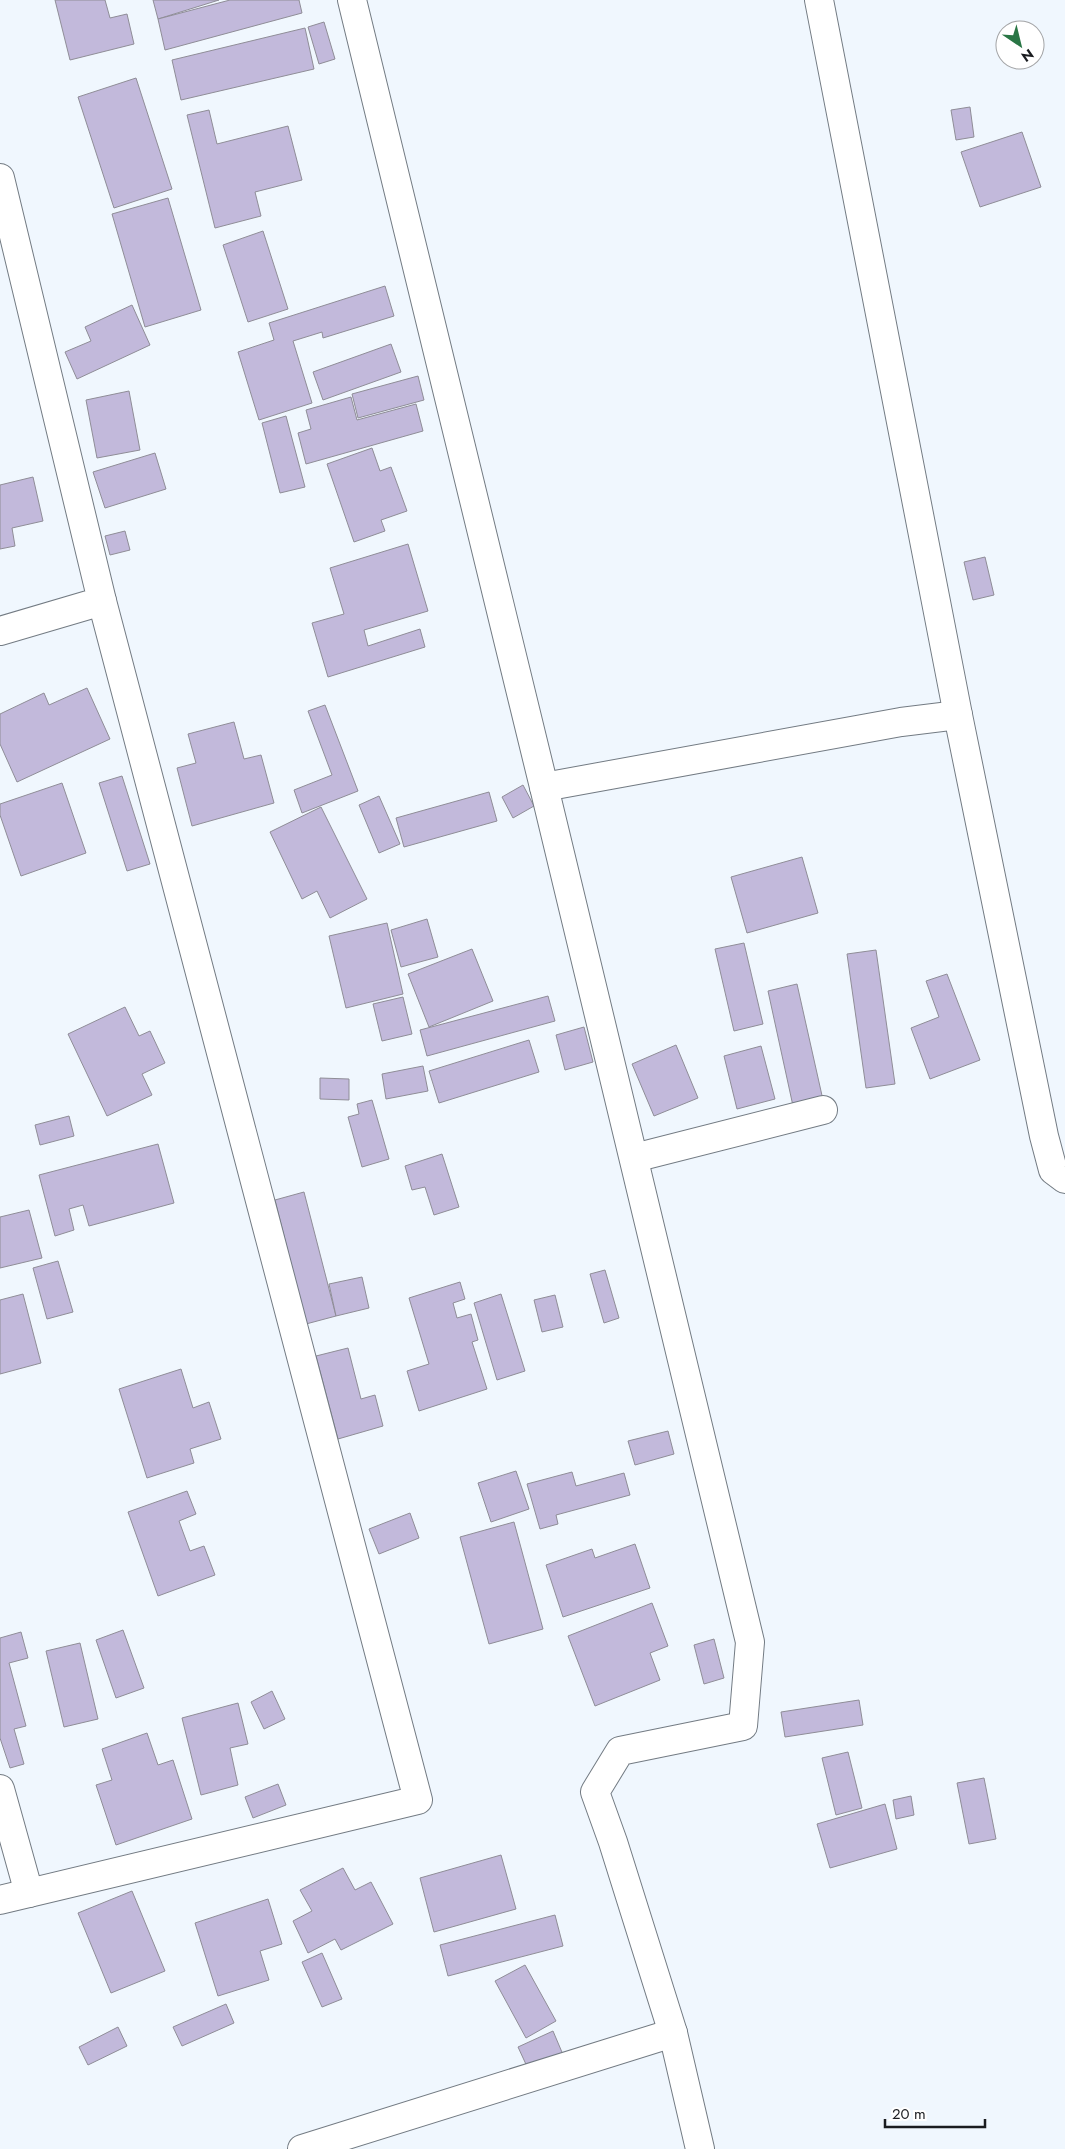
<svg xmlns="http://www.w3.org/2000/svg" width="1065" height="2149" viewBox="0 0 1065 2149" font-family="Jost,sans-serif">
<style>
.building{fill:#c2b9db;stroke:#8f8d97}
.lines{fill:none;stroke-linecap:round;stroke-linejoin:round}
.minor-casing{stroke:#737b83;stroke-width:30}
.minor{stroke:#fff;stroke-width:28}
</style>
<rect width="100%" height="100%" fill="#f0f7fe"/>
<g class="building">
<path d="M55 0H105L110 18 127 14 134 44 70 60Z"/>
<path d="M153 0H219L158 19Z"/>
<path d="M230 0H299L302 13 165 50 158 19Z"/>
<path d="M324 22 335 59 319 64 308 27Z"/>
<path d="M305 28 314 69 181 100 172 60Z"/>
<path d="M136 78 172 189 114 208 78 97Z"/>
<path d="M970 107 974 137 956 140 951 110Z"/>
<path d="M209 110 217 144 288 126 302 180 255 192 261 216 215 228 187 115Z"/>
<path d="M1022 132 1041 187 980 207 961 152Z"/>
<path d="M168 198 201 310 145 327 112 214Z"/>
<path d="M263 231 288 309 248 322 223 245Z"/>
<path d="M385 286 394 316 323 338 322 332 293 341 312 403 259 420 238 352 274 340 269 323Z"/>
<path d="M132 305 150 345 77 379 65 352 91 341 85 327Z"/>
<path d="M391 344 401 372 323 400 313 372Z"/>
<path d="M418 376 424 400 358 418 352 394Z"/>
<path d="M129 391 140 450 97 458 86 400Z"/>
<path d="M351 397 357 420 416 404 423 431 306 464 298 433 311 429 306 410Z"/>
<path d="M286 416 305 487 280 493 262 423Z"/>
<path d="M372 448 380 471 391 467 407 511 381 520 385 531 354 542 327 464Z"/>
<path d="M155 453 166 489 105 508 93 472Z"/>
<path d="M33 477 43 521 12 528 15 546 0 549V485Z"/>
<path d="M125 531 130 550 110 555 105 536Z"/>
<path d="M408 544 428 611 364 630 368 646 420 629 425 647 328 677 312 623 344 614 330 568Z"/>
<path d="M985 557 994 595 973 600 964 562Z"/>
<path d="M87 688 110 739 17 782 0 744V714L44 693 49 705Z"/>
<path d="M325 705 358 791 302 813 294 790 332 775 308 711Z"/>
<path d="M234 722 244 759 261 755 274 803 192 826 177 768 196 763 188 734Z"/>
<path d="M122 776 150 864 127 871 99 783Z"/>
<path d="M62 783 86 853 21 876 0 815V804Z"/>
<path d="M523 785 534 806 513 818 502 797Z"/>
<path d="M489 792 497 821 404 847 396 818Z"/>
<path d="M379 796 400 844 379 853 359 805Z"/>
<path d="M321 807 367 899 330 918 317 891 302 899 270 832Z"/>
<path d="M802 857 818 913 747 933 731 877Z"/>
<path d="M427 919 438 957 401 967 391 930Z"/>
<path d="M387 923 403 994 346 1008 329 936Z"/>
<path d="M744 943 763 1024 734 1031 715 949Z"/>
<path d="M472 949 493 1001 429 1027 408 974Z"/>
<path d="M876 950 895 1084 866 1088 847 954Z"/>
<path d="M947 974 980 1060 930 1079 911 1028 939 1017 926 981Z"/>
<path d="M797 984 823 1100 793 1106 768 991Z"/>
<path d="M548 996 555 1021 427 1056 420 1030Z"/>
<path d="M403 997 412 1034 382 1041 373 1004Z"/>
<path d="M125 1007 139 1036 150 1031 165 1063 142 1074 152 1095 107 1116 68 1034Z"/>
<path d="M584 1027 593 1062 565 1070 556 1035Z"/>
<path d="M529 1040 539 1072 439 1103 429 1071Z"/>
<path d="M676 1045 698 1098 654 1116 632 1064Z"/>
<path d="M761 1046 775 1099 737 1109 724 1056Z"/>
<path d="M423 1066 428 1091 386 1099 382 1074Z"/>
<path d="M320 1078 349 1079V1100L320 1099Z"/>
<path d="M372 1100 389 1159 362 1167 348 1117 359 1114 357 1104Z"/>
<path d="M69 1116 74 1136 40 1145 35 1125Z"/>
<path d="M158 1144 174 1203 89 1226 83 1205 69 1209 74 1230 55 1236 39 1175Z"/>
<path d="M442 1154 459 1207 434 1215 425 1187 412 1190 405 1166Z"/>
<path d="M304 1192 336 1316 306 1324 275 1200Z"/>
<path d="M29 1210 42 1258 0 1268V1217Z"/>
<path d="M58 1261 73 1312 47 1319 33 1268Z"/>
<path d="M605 1270 619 1318 604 1323 590 1274Z"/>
<path d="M362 1277 369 1308 336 1316 329 1284Z"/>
<path d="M460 1282 465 1299 453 1303 457 1318 471 1314 478 1340 472 1342 487 1389 419 1411 407 1371 429 1364 409 1298Z"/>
<path d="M23 1294 41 1363 0 1374V1300Z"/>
<path d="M501 1294 525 1371 497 1380 474 1303Z"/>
<path d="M555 1295 563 1327 542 1332 534 1300Z"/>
<path d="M348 1348 361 1399 375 1395 383 1426 338 1439 316 1356Z"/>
<path d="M181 1369 193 1408 209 1402 221 1439 190 1449 194 1463 147 1478 119 1389Z"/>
<path d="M668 1431 674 1454 635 1465 628 1441Z"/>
<path d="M516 1471 529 1509 491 1522 478 1483Z"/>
<path d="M572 1472 576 1486 624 1473 630 1495 556 1515 558 1524 540 1529 527 1484Z"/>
<path d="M187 1491 196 1514 179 1521 190 1551 204 1546 215 1575 158 1596 128 1512Z"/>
<path d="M410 1513 419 1538 379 1554 369 1529Z"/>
<path d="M514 1522 543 1629 489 1644 460 1537Z"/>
<path d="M635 1544 650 1588 563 1617 546 1565 592 1549 595 1558Z"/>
<path d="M652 1603 668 1646 650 1653 660 1680 595 1706 568 1636Z"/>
<path d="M123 1630 144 1688 116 1698 96 1640Z"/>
<path d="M21 1632 28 1658 9 1663 26 1726 14 1729 24 1764 10 1768 0 1738V1638Z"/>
<path d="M714 1639 724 1678 704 1684 694 1645Z"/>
<path d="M80 1643 98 1719 64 1727 46 1651Z"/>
<path d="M272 1691 285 1719 264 1729 251 1702Z"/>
<path d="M859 1700 863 1725 785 1737 781 1712Z"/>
<path d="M238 1703 248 1744 230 1748 238 1785 201 1795 182 1718Z"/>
<path d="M147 1733 158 1765 173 1760 192 1819 116 1845 96 1785 112 1780 102 1749Z"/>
<path d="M848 1752 862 1808 836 1815 822 1758Z"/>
<path d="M984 1778 996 1839 969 1844 957 1783Z"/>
<path d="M278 1784 286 1805 253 1818 245 1797Z"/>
<path d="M911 1796 914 1815 896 1819 893 1800Z"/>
<path d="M885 1804 897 1849 830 1868 817 1824Z"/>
<path d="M501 1855 516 1909 434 1932 420 1878Z"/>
<path d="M343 1868 355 1890 371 1882 393 1924 341 1950 335 1939 308 1953 293 1921 312 1911 300 1890Z"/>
<path d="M132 1891 165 1971 111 1993 78 1913Z"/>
<path d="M268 1899 282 1944 260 1951 269 1980 218 1996 195 1923Z"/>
<path d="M555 1915 563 1946 448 1976 440 1945Z"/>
<path d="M322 1953 342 1999 322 2007 302 1962Z"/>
<path d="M525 1965 556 2021 526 2038 495 1981Z"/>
<path d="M226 2004 234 2023 182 2046 173 2027Z"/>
<path d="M118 2027 127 2046 88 2065 79 2047Z"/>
<path d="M553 2031 564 2057 530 2073 518 2047Z"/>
</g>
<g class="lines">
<g class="minor-casing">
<g id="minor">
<path d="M352 0 544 787 750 1642 743 1726 620 1751 595 1792 613 1842 673 2033 700 2149"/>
<path d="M819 0 958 715 1044 1136 1053 1170 1065 1179"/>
<path d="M0 178 102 601 0 631"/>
<path d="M544 787 901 722 958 715"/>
<path d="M634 1158 823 1110"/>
<path d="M0 1789 29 1893"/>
<path d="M0 1900 418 1800 102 601"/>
<path d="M302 2149 673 2033"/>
</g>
</g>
<use href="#minor" class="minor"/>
</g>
<g transform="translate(1020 45) rotate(145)"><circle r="24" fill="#ffffff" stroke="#a3a4a6"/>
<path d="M0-4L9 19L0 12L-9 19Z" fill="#297645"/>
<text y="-8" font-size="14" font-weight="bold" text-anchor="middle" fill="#1a1c20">N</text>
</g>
<path d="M885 2119v8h100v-8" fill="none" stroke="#1a1c20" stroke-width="2.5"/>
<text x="892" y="2119" font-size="15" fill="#1a1c20" stroke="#ffffff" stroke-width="4" paint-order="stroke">20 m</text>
</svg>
